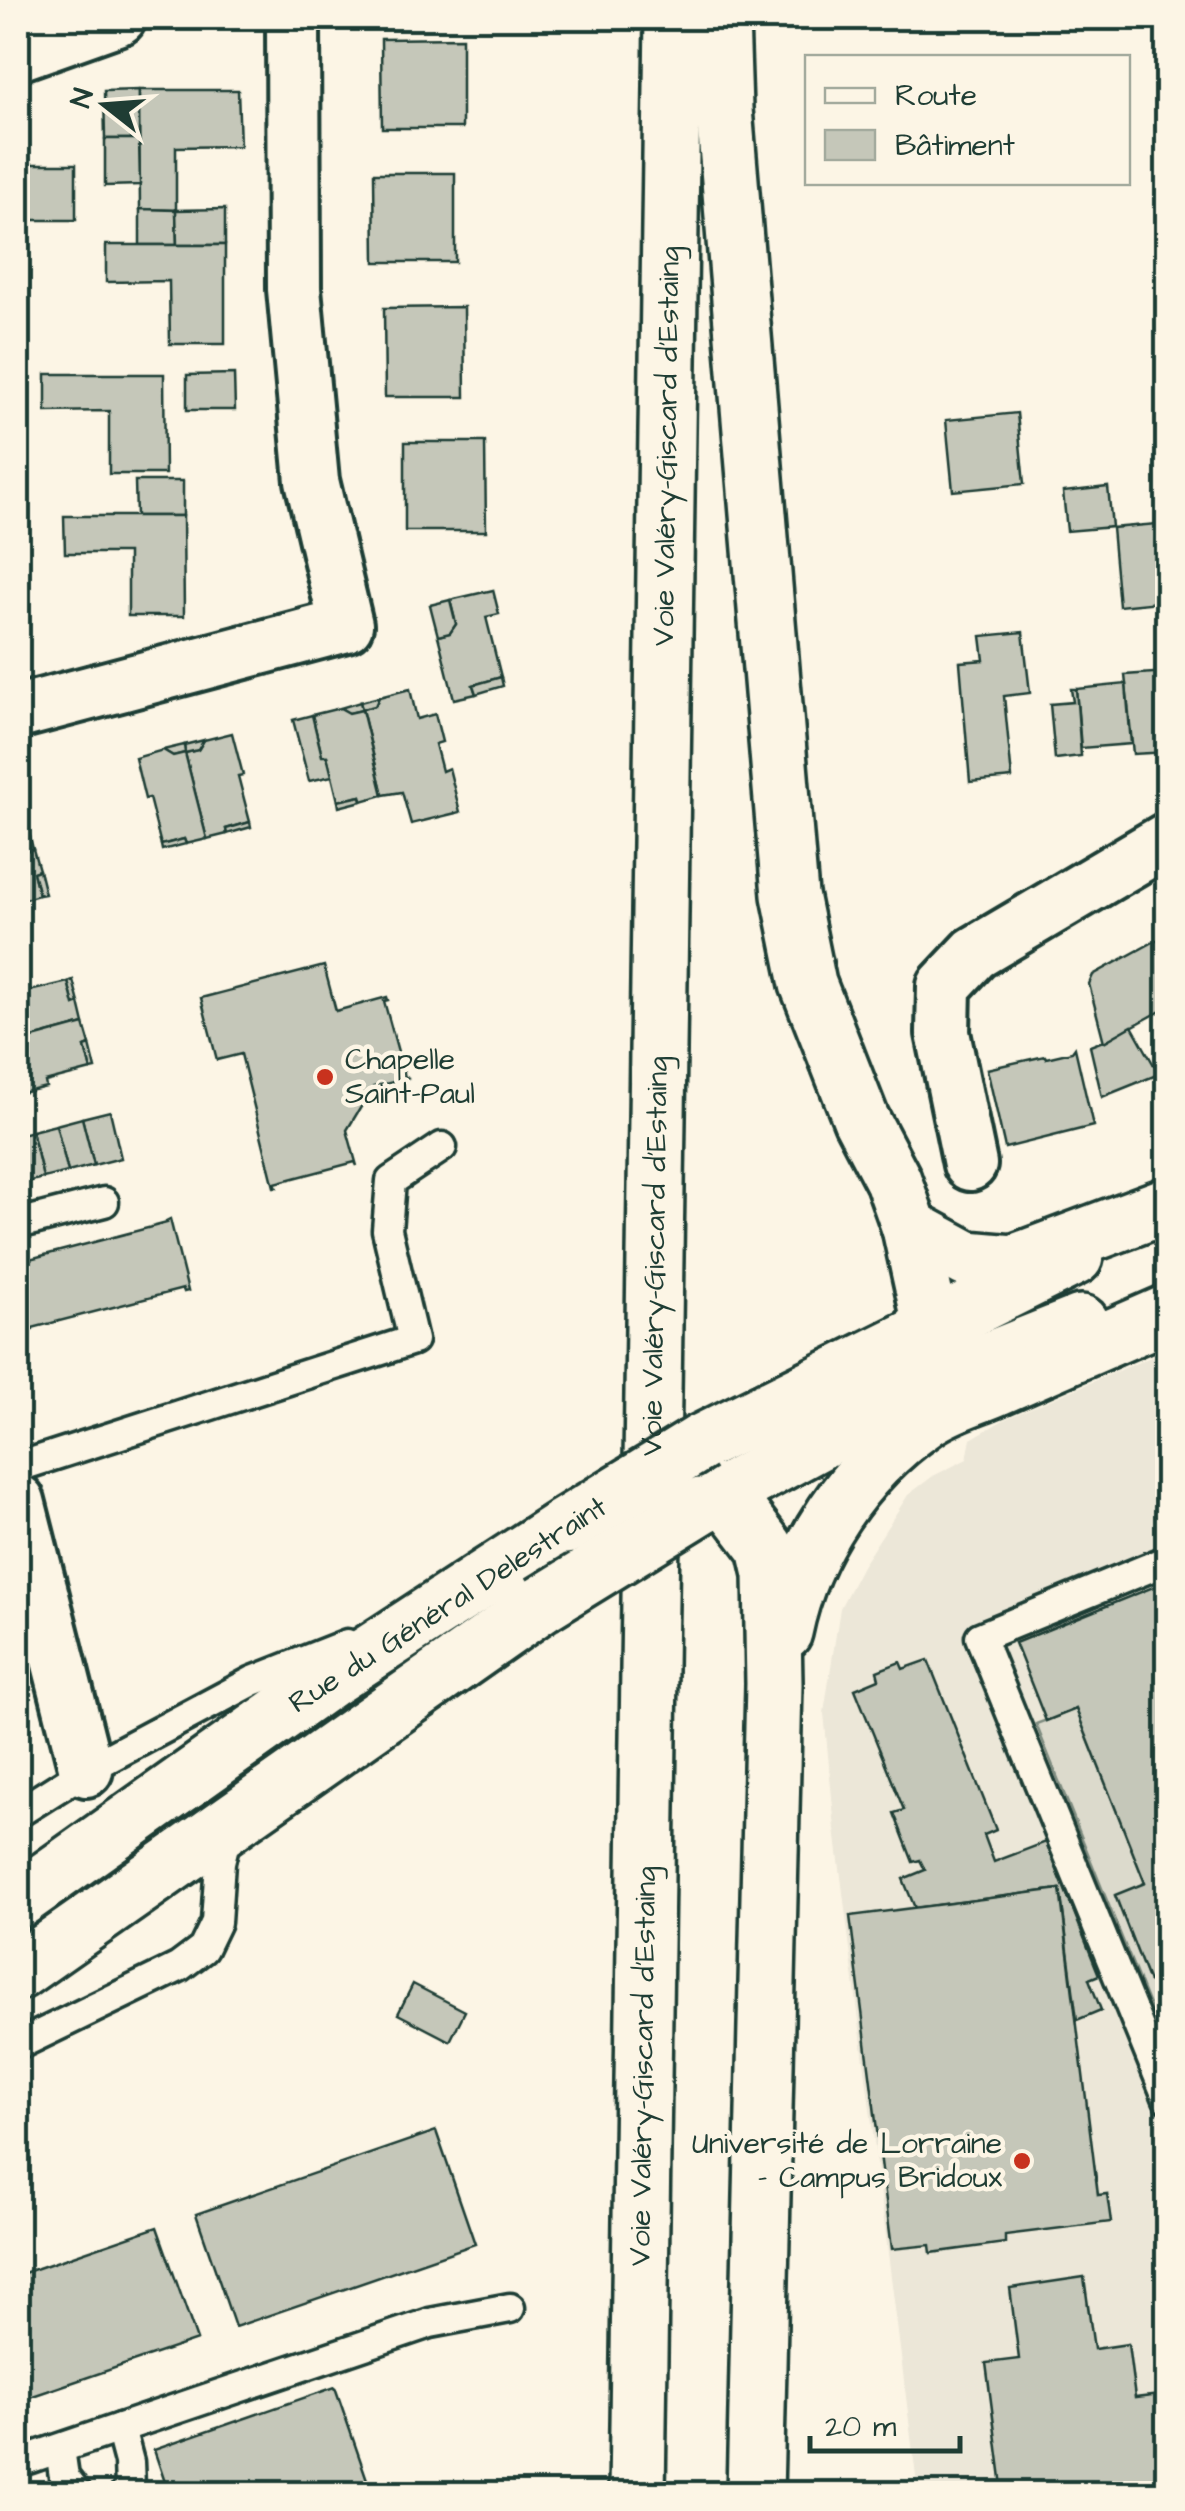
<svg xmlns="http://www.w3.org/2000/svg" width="1185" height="2511" viewBox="0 0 1185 2511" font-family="'Architects Daughter',sans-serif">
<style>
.built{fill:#ece7d8}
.green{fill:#dcdacc;stroke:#7e8c80;stroke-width:2.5}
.building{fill:#c5c7b9;stroke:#1f3d34;stroke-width:2.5}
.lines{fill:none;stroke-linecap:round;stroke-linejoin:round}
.service-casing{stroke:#1f3d34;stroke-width:35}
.minor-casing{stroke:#1f3d34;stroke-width:60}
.secondary-casing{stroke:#1f3d34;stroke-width:62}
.trunk-casing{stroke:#1f3d34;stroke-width:62}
.service{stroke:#fcf5e5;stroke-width:28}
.minor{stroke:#fcf5e5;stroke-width:52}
.secondary{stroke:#fcf5e5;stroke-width:55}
.trunk{stroke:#fcf5e5;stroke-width:55}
.secondary-bridge-casing{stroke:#1f3d34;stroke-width:62;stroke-linecap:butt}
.secondary-bridge{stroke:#fcf5e5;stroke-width:55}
.poi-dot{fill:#c8321e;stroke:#fcf5e5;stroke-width:4}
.labels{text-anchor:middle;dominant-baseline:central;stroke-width:9;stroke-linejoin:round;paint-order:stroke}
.street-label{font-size:30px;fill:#1f3d34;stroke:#fcf5e5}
.poi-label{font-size:30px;fill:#1f3d34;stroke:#fcf5e5;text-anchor:start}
</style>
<rect width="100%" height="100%" fill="#fcf5e5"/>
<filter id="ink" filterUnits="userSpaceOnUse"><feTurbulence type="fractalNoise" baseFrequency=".01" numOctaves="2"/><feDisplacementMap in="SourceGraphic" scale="20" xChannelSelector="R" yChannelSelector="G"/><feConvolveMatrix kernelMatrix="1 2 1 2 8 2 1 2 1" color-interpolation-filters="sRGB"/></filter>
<g filter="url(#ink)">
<path class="built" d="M1167 1350V2493H918L835 1829 824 1713 840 1608 862 1566 908 1495 933 1476 967 1459 971 1439 1005 1419Z"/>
<path class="green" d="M1076 1709 1145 1883 1115 1896 1149 1982 1167 1975V2050L1036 1724Z"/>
<g class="building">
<path d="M462 38V128H382L381 39Z"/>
<path d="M139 90V139H105L104 91Z"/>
<path d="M139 90H238L240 146 176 147V210L140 209Z"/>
<path d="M105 139H139L140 185 105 186Z"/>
<rect x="18" y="164" width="58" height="56"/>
<path d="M374 173H455V262H375Z"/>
<path d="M140 209 176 210 177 245H140Z"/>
<path d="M225 209V245H177L176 210Z"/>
<path d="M106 245H225V344H170L169 281 106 282Z"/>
<path d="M464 307 465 397H385L384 308Z"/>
<path d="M46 374H164L165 474H109V411L46 412Z"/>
<path d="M234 374 235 410H187V375Z"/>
<path d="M1017 413 1024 484 953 491 946 420Z"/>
<path d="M405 442H485L486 531H405Z"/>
<path d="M135 481H183V516H136Z"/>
<path d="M1108 487 1112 527 1067 531 1063 492Z"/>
<path d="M64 516H183L184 616H128V553H65Z"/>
<path d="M1168 523V601L1119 606 1112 528Z"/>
<path d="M493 590 499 614 486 617 501 677 473 685 476 694 454 699 438 636 450 633 456 624 450 600Z"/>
<path d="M450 600 456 624 450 633 438 636 430 605Z"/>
<path d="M1023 632 1030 693 1004 696 1012 778 970 782 960 662 984 660 981 636Z"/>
<path d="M1168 672V752L1133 754 1125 675Z"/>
<path d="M501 677 503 686 476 694 473 685Z"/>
<path d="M1126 684 1131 744 1081 748 1076 689Z"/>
<path d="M410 689 417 719 435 714 442 742 435 744 442 771 449 768 460 812 411 824 402 792 383 795 362 709 375 706 379 697Z"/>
<path d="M1071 689H1076L1081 756 1055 759 1050 704 1073 702Z"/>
<path d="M379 697 375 706 362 709 360 702Z"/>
<path d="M360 702 362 710 349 713 340 708Z"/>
<path d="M340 708 349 713 362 710 383 795 362 801 361 796 338 801 327 756H322L312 715Z"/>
<path d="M312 715 322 756H327L332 776 309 781 293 720Z"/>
<path d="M232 733 243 775 238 776 250 822 226 829 227 834 207 839 185 753 198 750 204 740Z"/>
<path d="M204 740 198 750 185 753 184 745Z"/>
<path d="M184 745 185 753 173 756 163 750Z"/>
<path d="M163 750 173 756 185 753 207 839 186 844 184 839 161 845 149 798 145 799 135 758Z"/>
<path d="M361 796 362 801 339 807 338 801Z"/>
<path d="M21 805 28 828 22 830 18 811V807Z"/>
<path d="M18 811 22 830 28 828 33 849 18 853Z"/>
<path d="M250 822 251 827 227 834 226 829Z"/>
<path d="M184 839 186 844 162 850 161 845Z"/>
<path d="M33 849 39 870 33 872 39 895 18 901V853Z"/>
<path d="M39 870 45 894 39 895 33 872Z"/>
<path d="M1168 934V1007L1104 1042 1089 984 1093 975Z"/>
<path d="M324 966 336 1011 387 997 388 1000 384 1001 405 1077 409 1078 373 1087 347 1130 357 1166 355 1162 275 1183 277 1187H274L241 1054 217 1060 201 998Z"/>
<path d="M73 980 79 1003 74 1005 68 982Z"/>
<path d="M68 982 74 1005 79 1003 84 1024 18 1042V990H21V993Z"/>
<path d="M84 1024 90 1045 85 1047 91 1070 45 1082 46 1087 18 1094V1042Z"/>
<path d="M1132 1026 1159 1074 1102 1097 1090 1046 1103 1041 1104 1042Z"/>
<path d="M90 1045 96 1069 91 1070 85 1047Z"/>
<path d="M1075 1048 1093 1126 1005 1148 987 1069 1045 1056 1046 1058 1072 1052Z"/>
<path d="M110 1111 121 1158 94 1165 82 1118Z"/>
<path d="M82 1118 94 1165 68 1172 56 1125Z"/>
<path d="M56 1125 68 1172 43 1178 32 1131Z"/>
<path d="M32 1131 43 1178 19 1184 18 1135Z"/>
<path d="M170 1219 188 1291 184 1292 183 1289 32 1328 33 1330 29 1332 18 1286V1262L167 1223 166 1221Z"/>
<path d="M1168 1581V1975L1149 1982 1115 1895 1145 1883 1076 1709 1046 1721 1015 1643Z"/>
<path d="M928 1660 996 1830 984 1835 994 1862 1046 1842 1099 1975 1089 1979 1101 2010 1077 2020 1060 1889 915 1908 903 1879 925 1870 920 1860 913 1862 894 1813 904 1810 855 1689 879 1679 877 1671 900 1662 903 1669Z"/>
<path d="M1060 1889 1098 2195 1107 2194 1111 2222 1005 2235V2243L931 2253 930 2245 892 2249 850 1916Z"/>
<path d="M413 1984 465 2011 450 2041 398 2014Z"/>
<path d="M436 2131 475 2244 235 2327 196 2214Z"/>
<path d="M157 2227 197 2340 18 2401V2275Z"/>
<path d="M1084 2277 1094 2349 1128 2344 1135 2398 1168 2394V2447H1164L1168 2494H1003L986 2363 1019 2359 1010 2288Z"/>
<path d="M335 2387 372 2494H169L154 2450Z"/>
</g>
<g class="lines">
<g class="service-casing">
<g id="service">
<path d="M18 1224 104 1202"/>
<path d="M18 1467 413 1340 387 1230 391 1181 442 1147"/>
<path d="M1168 1560 980 1637 1168 2099"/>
<path d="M18 1813 86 1770 253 1681 347 1644"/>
<path d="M18 2045 179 1967 203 1949 216 1922 220 1862 228 1829"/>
<path d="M120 2428 129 2462 130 2487 125 2494"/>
<path d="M60 2449 64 2477 77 2494"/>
<path d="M28 2459 430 2323 510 2308"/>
</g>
</g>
<g class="minor-casing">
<g id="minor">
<path d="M18 54 119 18"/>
<path d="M18 712 346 625 312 481 294 289 293 18"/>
<path d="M970 1164 943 1033 944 986 975 953 1168 839"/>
<path d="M18 1501 86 1770"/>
</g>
</g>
<g class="secondary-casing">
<g id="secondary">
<path d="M700 1443 1075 1257"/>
<path d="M701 1506 916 1389 1081 1323"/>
<path d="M18 1900 327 1681 565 1526"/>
<path d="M18 1972 542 1604"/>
</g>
</g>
<g class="trunk-casing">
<g id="trunk">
<path d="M721 18 724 109 790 895 808 984 861 1119 893 1180 910 1228 967 1259 1013 1263 1168 1205"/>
<path d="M910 1228 932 1329 916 1389"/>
<path d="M661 1468 720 1496 734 1506 766 1548 772 1574 774 1684 755 2494"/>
<path d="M784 1632C801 1548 854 1470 924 1421 945 1405 976 1397 1000 1386 1056 1362 1112 1337 1168 1313"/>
<path id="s1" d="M637 2494 673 18"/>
</g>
</g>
<use href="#service" class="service"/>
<use href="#minor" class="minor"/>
<use href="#secondary" class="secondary"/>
<use href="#trunk" class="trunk"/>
<g class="secondary-bridge-casing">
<g id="secondary-bridge">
<path d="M565 1526 700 1443"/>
<path d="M542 1604 701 1506"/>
</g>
</g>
<use href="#secondary-bridge" class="secondary-bridge"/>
</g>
</g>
<g class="poi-dot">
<circle cx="325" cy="1077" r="10"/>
<circle cx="1022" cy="2161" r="10"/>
</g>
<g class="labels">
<g class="street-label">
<text stroke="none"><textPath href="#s1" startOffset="2048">Voie Valéry-Giscard d'Estaing</textPath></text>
<text stroke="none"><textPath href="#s1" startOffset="1238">Voie Valéry-Giscard d'Estaing</textPath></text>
<text transform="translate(448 1605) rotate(-33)">Rue du Général Delestraint</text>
<text stroke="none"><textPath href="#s1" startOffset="428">Voie Valéry-Giscard d'Estaing</textPath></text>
</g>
<g class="poi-label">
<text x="345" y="1060">Chapelle<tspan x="345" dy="34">Saint-Paul</tspan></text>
<text x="1002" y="2144" text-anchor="end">Université de Lorraine<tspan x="1002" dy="34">- Campus Bridoux</tspan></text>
</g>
</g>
<rect width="1185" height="2511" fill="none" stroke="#fcf5e5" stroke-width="60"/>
<rect x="30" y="30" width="1125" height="2451" fill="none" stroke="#1f3d34" stroke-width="4" filter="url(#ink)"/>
<rect x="805" y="55" width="325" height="130" fill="#fcf5e5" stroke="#a4ab9e" stroke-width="2.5"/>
<rect x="825" y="88" width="50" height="15" fill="#fcf5e5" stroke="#a4ab9e" stroke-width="2.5"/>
<text x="895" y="105" font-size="30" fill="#1f3d34">Route</text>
<rect x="825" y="130" width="50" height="30" fill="#c5c7b9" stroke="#a4ab9e" stroke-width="2.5"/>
<text x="895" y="155" font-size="30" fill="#1f3d34">Bâtiment</text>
<g transform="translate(105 105) rotate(287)" stroke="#fcf5e5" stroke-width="8" paint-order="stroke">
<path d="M0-8L18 38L0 25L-18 38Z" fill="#1f3d34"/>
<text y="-15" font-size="28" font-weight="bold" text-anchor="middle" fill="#1f3d34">N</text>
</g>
<path d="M810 2436v15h150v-15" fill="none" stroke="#1f3d34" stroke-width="5"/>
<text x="825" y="2436" font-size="30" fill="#1f3d34" stroke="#fcf5e5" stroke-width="8" paint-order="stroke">20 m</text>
</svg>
